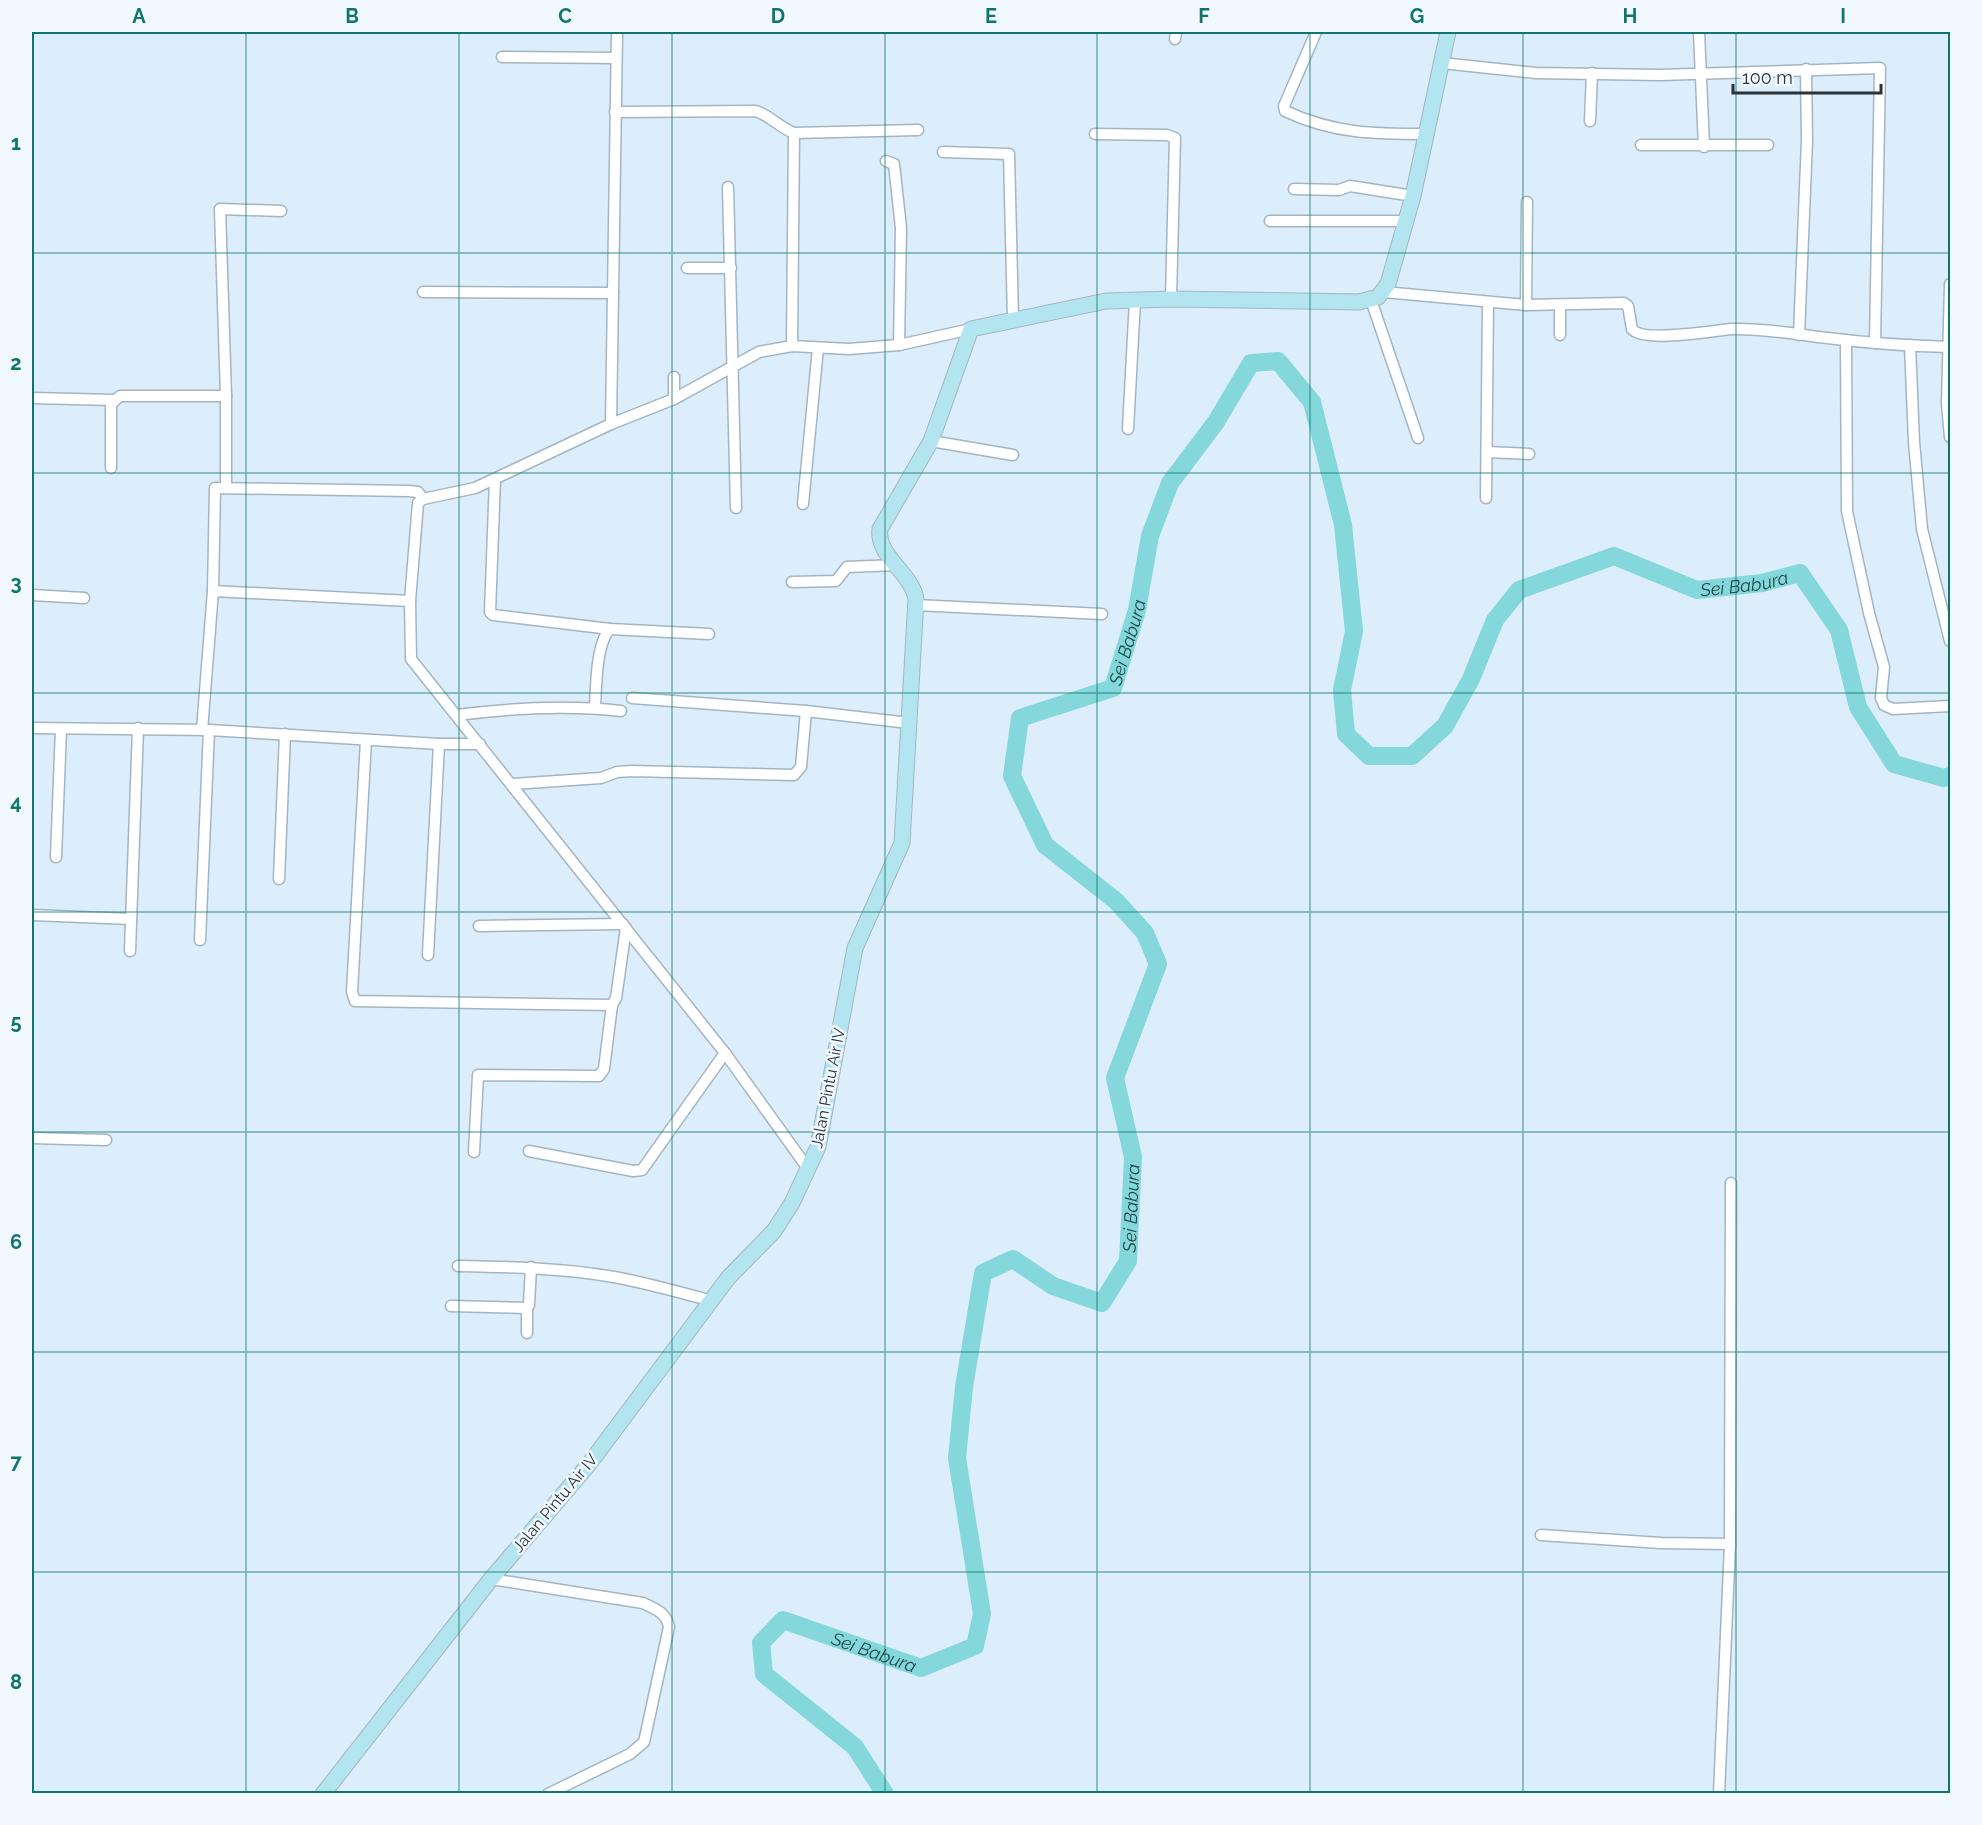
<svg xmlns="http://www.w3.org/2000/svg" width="1982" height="1825" viewBox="0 0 1982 1825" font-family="Raleway,sans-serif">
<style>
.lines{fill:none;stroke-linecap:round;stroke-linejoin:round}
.river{stroke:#84d7da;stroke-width:18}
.street-casing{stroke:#a4b5c2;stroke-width:13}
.secondary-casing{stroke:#a4b5c2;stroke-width:17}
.street{stroke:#fff;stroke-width:10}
.secondary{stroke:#b2e5f0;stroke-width:15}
.grid{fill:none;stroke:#0f766e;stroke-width:1.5;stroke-opacity:0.55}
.labels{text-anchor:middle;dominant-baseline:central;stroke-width:5;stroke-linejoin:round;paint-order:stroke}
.street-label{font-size:16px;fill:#2b3237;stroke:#f2f9fe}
.water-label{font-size:18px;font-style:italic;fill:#1e4647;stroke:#f2f9fe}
.neatline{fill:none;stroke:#0f766e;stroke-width:2}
.grid-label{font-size:20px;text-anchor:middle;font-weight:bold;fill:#0f766e}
</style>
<rect width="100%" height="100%" fill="#dcedfb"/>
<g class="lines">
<path class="river" id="s1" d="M885 1794 855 1747 764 1674 761 1643 783 1620 921 1668 975 1646 982 1614 957 1458 964 1387 983 1273 1013 1259 1053 1286 1102 1303 1128 1261 1133 1157 1115 1078 1158 964 1145 933 1116 901 1045 845 1012 776 1020 718 1113 688 1137 610 1150 536 1170 483 1216 422 1251 363 1278 361 1312 402 1343 525 1354 631 1342 690 1346 734 1369 756H1412L1445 726 1471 679 1495 620 1519 590 1614 556 1697 590 1762 583 1800 573 1839 630 1858 707 1894 764 1944 778 1950 776"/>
<g class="street-casing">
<g id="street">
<path d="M1316 32 1284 106 1285 111C1334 134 1375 134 1428 134"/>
<path d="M1699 32 1704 147"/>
<path d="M1175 39 1176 32"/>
<path d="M502 57 616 58"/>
<path d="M1442 63 1536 73 1660 75 1880 68 1875 343"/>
<path d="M615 112 755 111C767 113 780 128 794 133L918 130"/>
<path d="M1590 121 1592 73"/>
<path d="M1095 134 1167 135 1175 138 1171 299"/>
<path d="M1641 145H1768"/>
<path d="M943 152 1009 154 1013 319"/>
<path d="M886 161 894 164 901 228 899 345"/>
<path d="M728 187 736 508"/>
<path d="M1294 189 1339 190 1350 186 1413 196"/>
<path d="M1270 221H1406"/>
<path d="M687 268H731"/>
<path d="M1950 284 1947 404 1950 437"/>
<path d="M423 292 613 293"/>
<path d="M1384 292 1526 305 1624 303 1628 306 1632 329C1643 343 1712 331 1731 329 1762 328 1795 334 1827 338 1868 343 1909 346 1950 347"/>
<path d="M1371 300 1418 438"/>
<path d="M1526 305 1527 202"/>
<path d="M1560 306V335"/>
<path d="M1799 335 1807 140 1806 69"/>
<path d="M1846 340 1847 511 1869 613 1884 667 1881 698 1884 705 1893 709 1950 706"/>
<path d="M1910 345 1914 442 1922 529 1950 641"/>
<path d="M792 346 794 133"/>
<path d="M32 398 115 400"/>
<path d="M674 399V377"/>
<path d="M611 424 617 32"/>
<path d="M1128 429 1135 300"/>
<path d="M931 441 1013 455"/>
<path d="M1487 452 1529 454"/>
<path d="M111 468V404L120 396H226"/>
<path d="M495 479 490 612 493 615 610 629 709 634"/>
<path d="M226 488V396L220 209 281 211"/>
<path d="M1486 498 1488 303"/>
<path d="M803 504 818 348"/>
<path d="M792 582 836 581 847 567 897 565"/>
<path d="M213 591 410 601"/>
<path d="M32 595 84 598"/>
<path d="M916 605 1102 614"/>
<path d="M632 698 806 711 909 723"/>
<path d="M595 708C596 688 596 643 610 629"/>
<path d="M457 715C511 708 567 705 621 711"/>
<path d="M32 728 209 730 439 744H480"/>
<path d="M202 730 213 591 215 488 409 491 418 492 423 499"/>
<path d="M366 740 352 992 355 1001 612 1005 616 998 626 928"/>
<path d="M513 784 601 778 617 772 632 771 794 775 801 767 806 711"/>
<path d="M56 857 61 729"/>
<path d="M279 879 285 734"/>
<path d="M32 915 131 919"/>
<path d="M479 926 623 924"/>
<path d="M200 940 209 730"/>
<path d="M130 951 138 728"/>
<path d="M428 955 439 744"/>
<path d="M32 1138 106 1140"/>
<path d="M529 1151 633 1171 642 1170 725 1053"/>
<path d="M474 1152 478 1075 599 1076 604 1069 612 1005"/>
<path d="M809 1170 725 1053 411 659 410 601 418 503 423 499 475 488 611 424 674 399 759 352 792 346 849 349 899 345 971 329"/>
<path d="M458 1266C510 1267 562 1268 614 1277 647 1283 679 1292 712 1301"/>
<path d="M451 1306 527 1308 529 1305 531 1267"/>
<path d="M527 1308V1333"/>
<path d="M1541 1535 1661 1543 1730 1544"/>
<path d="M491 1579 643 1603C655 1609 666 1612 669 1627L644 1742 630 1754 548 1794"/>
<path d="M1719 1794 1730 1544 1731 1183"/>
</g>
</g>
<g class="secondary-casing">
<path id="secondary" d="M323 1794 491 1579 589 1464 728 1278 774 1231 792 1203 818 1147 855 948 902 843 916 599C912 573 876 556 880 529L931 441 971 329 1106 301 1171 299 1359 302 1378 297 1388 284 1413 196 1448 32"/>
</g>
<use href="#street" class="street"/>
<use href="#secondary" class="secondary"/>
</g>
<path class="grid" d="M246 32V1794M459 32V1794M672 32V1794M885 32V1794M1097 32V1794M1310 32V1794M1523 32V1794M1736 32V1794M32 253H1950M32 473H1950M32 693H1950M32 912H1950M32 1132H1950M32 1352H1950M32 1572H1950"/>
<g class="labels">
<g class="street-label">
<text transform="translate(828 1088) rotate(-79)">Jalan Pintu Air IV</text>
<text transform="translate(555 1503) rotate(-50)">Jalan Pintu Air IV</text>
</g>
<g class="water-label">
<text stroke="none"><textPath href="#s1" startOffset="2997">Sei Babura</textPath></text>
<text stroke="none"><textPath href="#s1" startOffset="1755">Sei Babura</textPath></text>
<text stroke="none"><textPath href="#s1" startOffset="1053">Sei Babura</textPath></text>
<text stroke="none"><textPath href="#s1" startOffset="332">Sei Babura</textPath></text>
</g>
</g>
<rect width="1982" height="1825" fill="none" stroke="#f2f9fe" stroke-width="66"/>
<path d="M1733 84v9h148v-9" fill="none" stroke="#2b3237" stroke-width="3"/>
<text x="1742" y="84" font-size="18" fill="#2b3237" stroke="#f2f9fe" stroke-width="4.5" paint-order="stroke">100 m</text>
<rect x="33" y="33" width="1916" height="1759" class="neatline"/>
<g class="grid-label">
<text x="139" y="23">A</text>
<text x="352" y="23">B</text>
<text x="565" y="23">C</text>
<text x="778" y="23">D</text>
<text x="991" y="23">E</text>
<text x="1204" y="23">F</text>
<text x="1417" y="23">G</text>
<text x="1630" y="23">H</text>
<text x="1843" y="23">I</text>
<text x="16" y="150">1</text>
<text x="16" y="370">2</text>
<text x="16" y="590">3</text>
<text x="16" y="809">4</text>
<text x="16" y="1029">5</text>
<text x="16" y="1249">6</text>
<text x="16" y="1469">7</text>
<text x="16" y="1689">8</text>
</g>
</svg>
